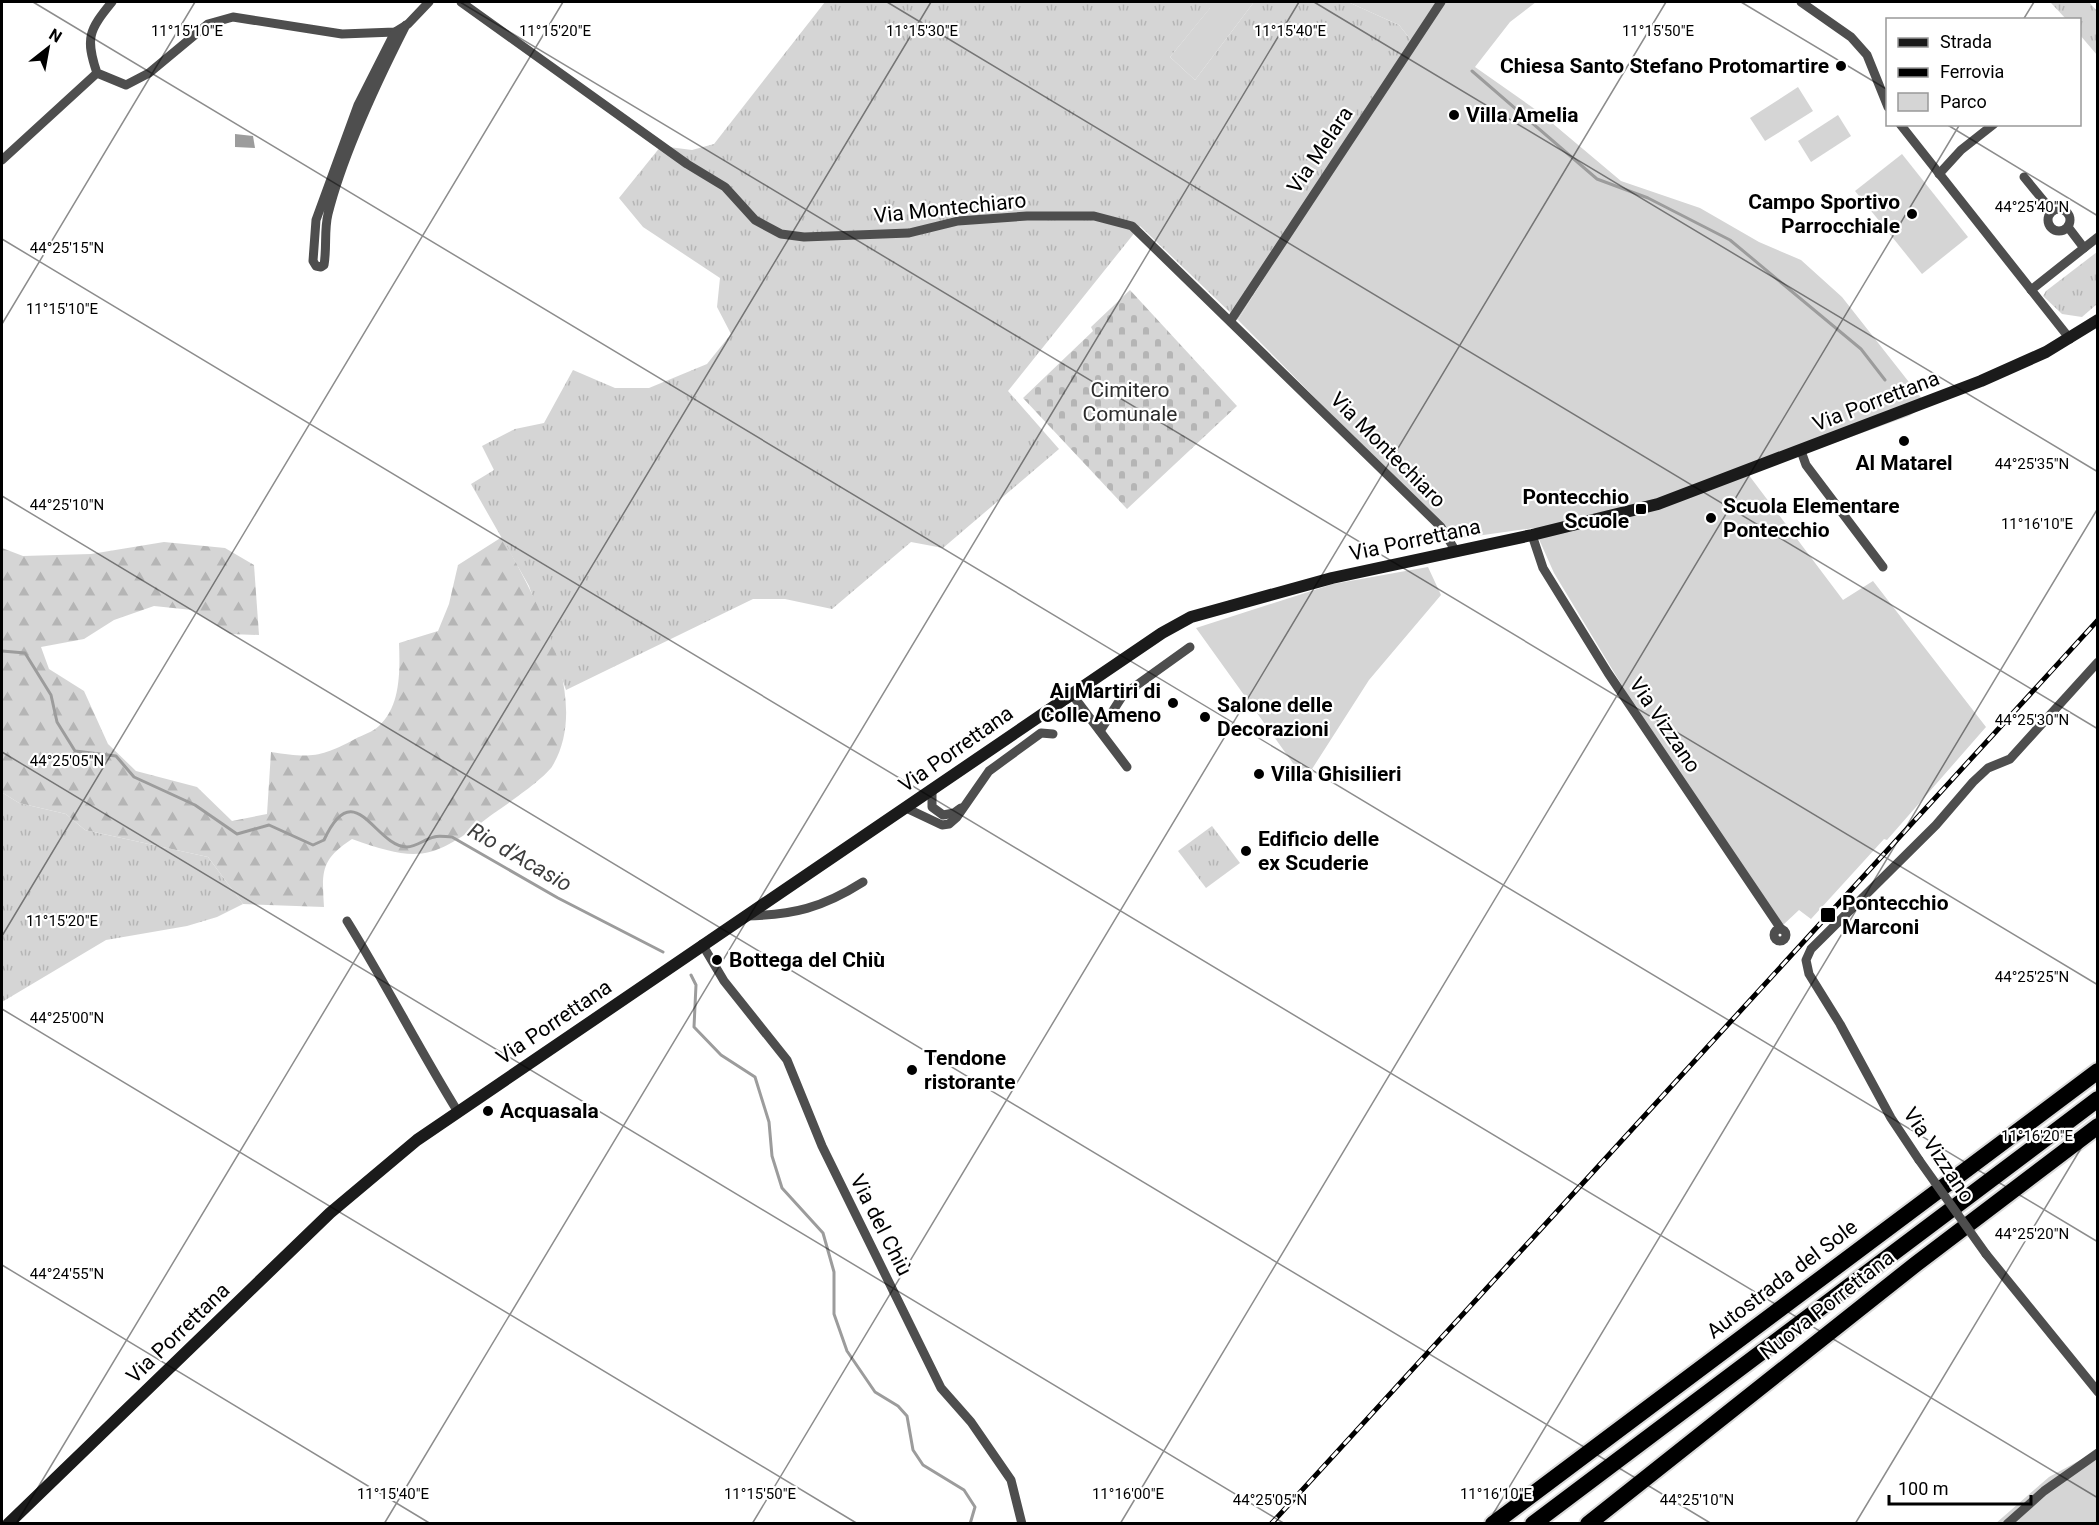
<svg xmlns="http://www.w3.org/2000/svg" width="2099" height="1525" viewBox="0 0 2099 1525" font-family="Roboto,sans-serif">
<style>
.grass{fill:url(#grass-tufts)}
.forest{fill:url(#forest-firs)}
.cemetery{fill:url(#cemetery-stones)}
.park{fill:#d5d5d5}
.water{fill:url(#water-ripples)}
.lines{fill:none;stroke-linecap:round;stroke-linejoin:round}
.stream{stroke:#9c9c9c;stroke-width:3}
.highway-casing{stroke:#dbdbdb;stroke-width:20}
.street{stroke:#4e4e4e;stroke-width:9}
.secondary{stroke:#1b1b1b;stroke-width:12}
.highway{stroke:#000;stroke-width:16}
.rail-casing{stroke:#000;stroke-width:5}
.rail{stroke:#fff;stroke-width:3;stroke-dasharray:9;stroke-linecap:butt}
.street-bridge{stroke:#4e4e4e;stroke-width:9}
.ticks{fill:none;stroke:#000;stroke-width:1.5;stroke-opacity:0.45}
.poi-dot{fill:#000;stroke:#fff;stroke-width:2}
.labels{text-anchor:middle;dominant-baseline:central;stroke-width:4.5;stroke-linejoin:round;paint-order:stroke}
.poi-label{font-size:21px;font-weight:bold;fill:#000;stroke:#fff;text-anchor:start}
.street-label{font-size:21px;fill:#000;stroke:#fff}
.park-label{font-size:21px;fill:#2c2c2c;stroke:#fff}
.water-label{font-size:22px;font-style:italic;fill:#3d3d3d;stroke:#fff}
.ticks-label{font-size:15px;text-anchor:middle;fill:#000;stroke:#fff;stroke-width:4.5;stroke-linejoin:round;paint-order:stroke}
</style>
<defs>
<pattern id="grass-tufts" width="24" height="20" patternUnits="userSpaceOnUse" patternTransform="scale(1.5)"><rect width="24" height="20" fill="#d5d5d5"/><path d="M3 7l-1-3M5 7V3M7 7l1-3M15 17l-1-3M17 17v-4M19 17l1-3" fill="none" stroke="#b5b5b5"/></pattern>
<pattern id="forest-firs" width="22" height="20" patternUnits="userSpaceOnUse" patternTransform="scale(1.5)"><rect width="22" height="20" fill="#d5d5d5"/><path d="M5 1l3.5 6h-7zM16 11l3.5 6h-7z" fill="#b5b5b5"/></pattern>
<pattern id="cemetery-stones" width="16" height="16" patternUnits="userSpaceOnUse" patternTransform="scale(1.5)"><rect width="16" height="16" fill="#d5d5d5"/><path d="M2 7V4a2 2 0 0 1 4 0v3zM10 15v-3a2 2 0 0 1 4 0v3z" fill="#b5b5b5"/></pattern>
<pattern id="water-ripples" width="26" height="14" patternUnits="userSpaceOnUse" patternTransform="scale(1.5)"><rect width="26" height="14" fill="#9c9c9c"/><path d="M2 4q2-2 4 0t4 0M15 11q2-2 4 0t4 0" fill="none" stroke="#7d7d7d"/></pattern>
</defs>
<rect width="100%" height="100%" fill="#fff"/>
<g class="grass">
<path d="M825 2H1205L1211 7 1170 57 1195 80 1254 2H1348L1399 25 1411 40 1238 320 1140 226 1008 391 1059 449 943 548 911 542 832 609 785 599H753L566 690 529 586 471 484 494 470 482 446 515 429 544 423 573 370 615 388H649L707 364 731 334 717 307 720 278 643 227 619 198 661 146 692 150 714 144Z"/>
<path d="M2053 2H2089L2097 11V55L2080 35V20L2066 19 2051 3Z"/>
<path d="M2097 252V304L2082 317 2062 314 2043 296 2046 291Z"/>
<path d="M2 787 3 793 19 803 66 814 85 830 208 857 243 904 217 917 187 926 106 940 2 1002Z"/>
<path d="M1212 826 1240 863 1206 888 1178 851Z"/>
</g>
<path class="forest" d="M502 537C535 597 592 698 553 765 546 778 504 806 490 816 433 860 419 863 352 839 320 860 322 872 324 907L243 904 208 857 85 830 66 814 19 803 3 793 2 548 23 556 91 554 164 542 225 548 254 565 259 635 230 634 192 610 154 606 114 620 84 639 41 647 49 669 84 691 108 744 136 771 197 787 232 821 267 814 271 752C309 758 320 758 355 739 362 735 373 732 379 726 401 706 400 670 399 643L438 631 449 604 458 565Z"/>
<path class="cemetery" d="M1130 290 1237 406 1127 509 1023 398 1093 331 1091 327Z"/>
<g class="park">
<path d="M1205 2H1254L1195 80 1170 57 1210 8Z"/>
<path d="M1348 2H1536L1510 22 1475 67 1539 112 1621 181 1700 208 1759 242 1801 260 1842 297 1927 405 1909 416 1748 474 1843 600 1873 581 1986 727 1887 840 1884 839 1811 919 1799 910 1783 925 1632 702 1554 573 1534 528 1455 539 1238 320 1411 40 1399 25Z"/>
<path d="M1798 87 1813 111 1765 141 1750 118Z"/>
<path d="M1838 115 1851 136 1811 162 1798 141Z"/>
<path d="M1902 154 1968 237 1922 274 1855 191Z"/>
<path d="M1428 567 1441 595 1369 680 1305 780 1196 628 1333 584Z"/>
<path d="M2097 1451V1523L1995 1524 2049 1477Z"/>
</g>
<path class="water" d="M235 134 253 136 255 148 235 147Z"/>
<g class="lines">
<g class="stream">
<path d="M1472 71 1597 179 1648 198 1730 240 1861 349 1885 380"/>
<path d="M2 651 25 653 51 695 57 722 75 751 116 756 134 777 195 805 237 834 269 825 313 845 324 840C355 773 374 846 407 847 416 847 425 839 434 837 439 835 446 837 452 837L558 898 663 952"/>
<path d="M691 975 696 985 694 1027 721 1055 755 1077 769 1122 772 1156 782 1188 823 1233 834 1272V1314L847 1351 875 1392 898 1406 907 1416 913 1450 923 1465 964 1490 975 1507 970 1524"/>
</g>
<g class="highway-casing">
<g id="highway">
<path d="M1493 1524 2098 1071"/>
<path d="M1533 1524 2098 1099"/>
<path d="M1588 1524 1916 1264 2098 1126"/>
</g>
</g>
<g class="street">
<path d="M112 2C89 30 85 38 97 73L126 85 149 73 208 24 233 17 342 34 395 32 408 24 429 2"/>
<path d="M461 2 687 164 725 187 755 220 781 234 804 237 909 233 958 221 1027 216H1094L1132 226 1441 527 1455 550"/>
<path d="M1801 2 1851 37 1867 55 1888 107"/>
<path d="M395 32 358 105 316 220 313 261 316 266 321 267 324 265C327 248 324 230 328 214 343 154 378 80 406 25"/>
<path d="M1900 124 2070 339"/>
<path d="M2 160 97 73"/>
<path d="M1939 174 1961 150 1994 124"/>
<path d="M2024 177 2052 211"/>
<circle cx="2059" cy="220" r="11"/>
<path d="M2068 227 2084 248 2098 237"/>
<path d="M2031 290 2084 248"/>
<path d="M1231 320 1441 2"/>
<path d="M1801 451 1806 465 1883 567"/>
<path d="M1532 535 1543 568 1608 673 1781 929"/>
<path d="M1071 693 1127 767"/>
<path d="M1100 731 1123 695 1190 647"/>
<path d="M932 790V807L943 815 954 813 961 808"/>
<path d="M906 808 942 825 949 824 957 817 989 771 1041 733 1053 734"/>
<path d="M746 916C793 915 822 908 863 882"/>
<path d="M347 921C386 984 419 1049 458 1112"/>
<circle cx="1780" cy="935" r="6"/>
<path d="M702 944 724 981 787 1060 822 1146 941 1388 971 1422 1011 1480 1022 1524"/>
<path d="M1919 1160 1891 1118 1840 1024 1809 974 1806 960 1811 949 1936 825 1973 782 1988 768 2010 759 2098 662"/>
<path d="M1986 1254 2098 1392"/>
<path d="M2007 1524 2044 1491 2098 1453"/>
</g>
<path class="secondary" d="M8 1524 330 1213 417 1140 1162 633 1191 617 1332 578 1532 535 1658 504 1981 381 2046 352 2098 320"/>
<use href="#highway" class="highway"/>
<g class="rail-casing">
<path id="rail" d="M1271 1524 2098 620"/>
</g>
<use href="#rail" class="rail"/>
<path class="street-bridge" d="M1919 1160 1986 1254"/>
</g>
<path class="ticks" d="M33 2 2098 1242M460 2 2098 985M887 2 2098 729M1314 2 2098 472M1741 2 1888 90M2023 20 2034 2M1946 124 2098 216M2 239 2098 1498M2 324 195 2M2 496 1712 1524M2 752 1285 1524M2 936 563 2M2 1009 858 1524M2 1265 431 1524M2 1522 4 1524M16 1524 931 2M384 1524 1299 2M752 1524 1666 2M1120 1524 1960 124M1487 1524 2098 508M1855 1524 2098 1120"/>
<g class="poi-dot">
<circle cx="1841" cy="66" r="6"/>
<circle cx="1454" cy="115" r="6"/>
<circle cx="1912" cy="214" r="6"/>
<circle cx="1904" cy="441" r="6"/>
<rect x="1635" y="503" width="12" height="12" rx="3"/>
<circle cx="1711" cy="518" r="6"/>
<circle cx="1173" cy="703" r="6"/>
<circle cx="1205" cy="717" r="6"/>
<circle cx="1259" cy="774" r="6"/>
<circle cx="1246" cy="851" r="6"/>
<rect x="1820" y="907" width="16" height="16" rx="3"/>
<circle cx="717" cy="960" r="6"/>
<circle cx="912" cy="1070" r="6"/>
<circle cx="488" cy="1111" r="6"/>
</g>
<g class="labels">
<g class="poi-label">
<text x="1829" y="66" text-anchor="end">Chiesa Santo Stefano Protomartire</text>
<text x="1466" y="115">Villa Amelia</text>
<text x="1900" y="202" text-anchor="end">Campo Sportivo<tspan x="1900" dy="24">Parrocchiale</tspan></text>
<text x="1904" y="463" text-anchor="middle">Al Matarel</text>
<text x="1629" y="497" text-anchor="end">Pontecchio<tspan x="1629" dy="24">Scuole</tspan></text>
<text x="1723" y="506">Scuola Elementare<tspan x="1723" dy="24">Pontecchio</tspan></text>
<text x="1161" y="691" text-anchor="end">Ai Martiri di<tspan x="1161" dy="24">Colle Ameno</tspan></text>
<text x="1217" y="705">Salone delle<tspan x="1217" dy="24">Decorazioni</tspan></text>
<text x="1271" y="774">Villa Ghisilieri</text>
<text x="1258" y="839">Edificio delle<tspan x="1258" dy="24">ex Scuderie</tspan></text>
<text x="1842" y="903">Pontecchio<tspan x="1842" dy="24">Marconi</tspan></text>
<text x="729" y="960">Bottega del Chiù</text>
<text x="924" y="1058">Tendone<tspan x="924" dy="24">ristorante</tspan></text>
<text x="500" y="1111">Acquasala</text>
</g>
<g class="street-label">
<text transform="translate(1320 150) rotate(-56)">Via Melara</text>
<text transform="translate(950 208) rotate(-6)">Via Montechiaro</text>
<text transform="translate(1876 401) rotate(-21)">Via Porrettana</text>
<text transform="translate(1388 450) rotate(45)">Via Montechiaro</text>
<text transform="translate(1415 540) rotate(-12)">Via Porrettana</text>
<text transform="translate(1665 725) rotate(56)">Via Vizzano</text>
<text transform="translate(956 749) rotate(-35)">Via Porrettana</text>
<text transform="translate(554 1022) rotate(-34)">Via Porrettana</text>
<text transform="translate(1939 1155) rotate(56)">Via Vizzano</text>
<text transform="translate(881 1225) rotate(63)">Via del Chiù</text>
<text transform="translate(1782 1279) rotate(-37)">Autostrada del Sole</text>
<text transform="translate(1827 1305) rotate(-38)">Nuova Porrettana</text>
<text transform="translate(178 1333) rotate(-44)">Via Porrettana</text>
</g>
<g class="park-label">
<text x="1130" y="390">Cimitero<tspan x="1130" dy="24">Comunale</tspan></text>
</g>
<g class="water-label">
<text transform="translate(520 857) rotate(30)">Rio d'Acasio</text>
</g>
</g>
<g class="ticks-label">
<text x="922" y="36">11°15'30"E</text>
<text x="1290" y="36">11°15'40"E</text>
<text x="1658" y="36">11°15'50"E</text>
<text x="187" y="36">11°15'10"E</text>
<text x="555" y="36">11°15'20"E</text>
<text x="2032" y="212">44°25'40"N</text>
<text x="67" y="253">44°25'15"N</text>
<text x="62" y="314">11°15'10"E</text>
<text x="2032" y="469">44°25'35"N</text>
<text x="67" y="510">44°25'10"N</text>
<text x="2037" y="529">11°16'10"E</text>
<text x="2032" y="725">44°25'30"N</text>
<text x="67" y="766">44°25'05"N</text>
<text x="62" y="926">11°15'20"E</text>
<text x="2032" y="982">44°25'25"N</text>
<text x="67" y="1023">44°25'00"N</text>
<text x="2037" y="1141">11°16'20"E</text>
<text x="2032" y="1239">44°25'20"N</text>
<text x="67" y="1279">44°24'55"N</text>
<text x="393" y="1499">11°15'40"E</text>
<text x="760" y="1499">11°15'50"E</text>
<text x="1128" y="1499">11°16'00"E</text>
<text x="1496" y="1499">11°16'10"E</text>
<text x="1270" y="1505">44°25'05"N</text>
<text x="1697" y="1505">44°25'10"N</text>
</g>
<rect width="2099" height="1525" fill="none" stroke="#000000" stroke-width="6"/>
<rect x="1886" y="18" width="195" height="108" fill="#ffffff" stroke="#999999" stroke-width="1.5"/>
<rect x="1898" y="38" width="30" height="9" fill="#1b1b1b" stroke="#999999" stroke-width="1.5"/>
<text x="1940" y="48" font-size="18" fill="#000000">Strada</text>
<rect x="1898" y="68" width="30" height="9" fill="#000000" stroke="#999999" stroke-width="1.5"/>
<text x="1940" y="78" font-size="18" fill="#000000">Ferrovia</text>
<rect x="1898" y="93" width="30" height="18" fill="#d5d5d5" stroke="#999999" stroke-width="1.5"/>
<text x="1940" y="108" font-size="18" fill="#000000">Parco</text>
<g transform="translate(48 48) rotate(31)" stroke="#ffffff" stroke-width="4.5" paint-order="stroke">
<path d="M0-4.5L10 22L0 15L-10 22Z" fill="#000000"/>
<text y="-9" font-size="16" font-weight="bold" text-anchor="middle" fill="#000000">N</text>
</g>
<path d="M1889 1495v9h142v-9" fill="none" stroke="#000000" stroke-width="3"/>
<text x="1898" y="1495" font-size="18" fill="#000000" stroke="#ffffff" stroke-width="4.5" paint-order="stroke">100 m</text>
</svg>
